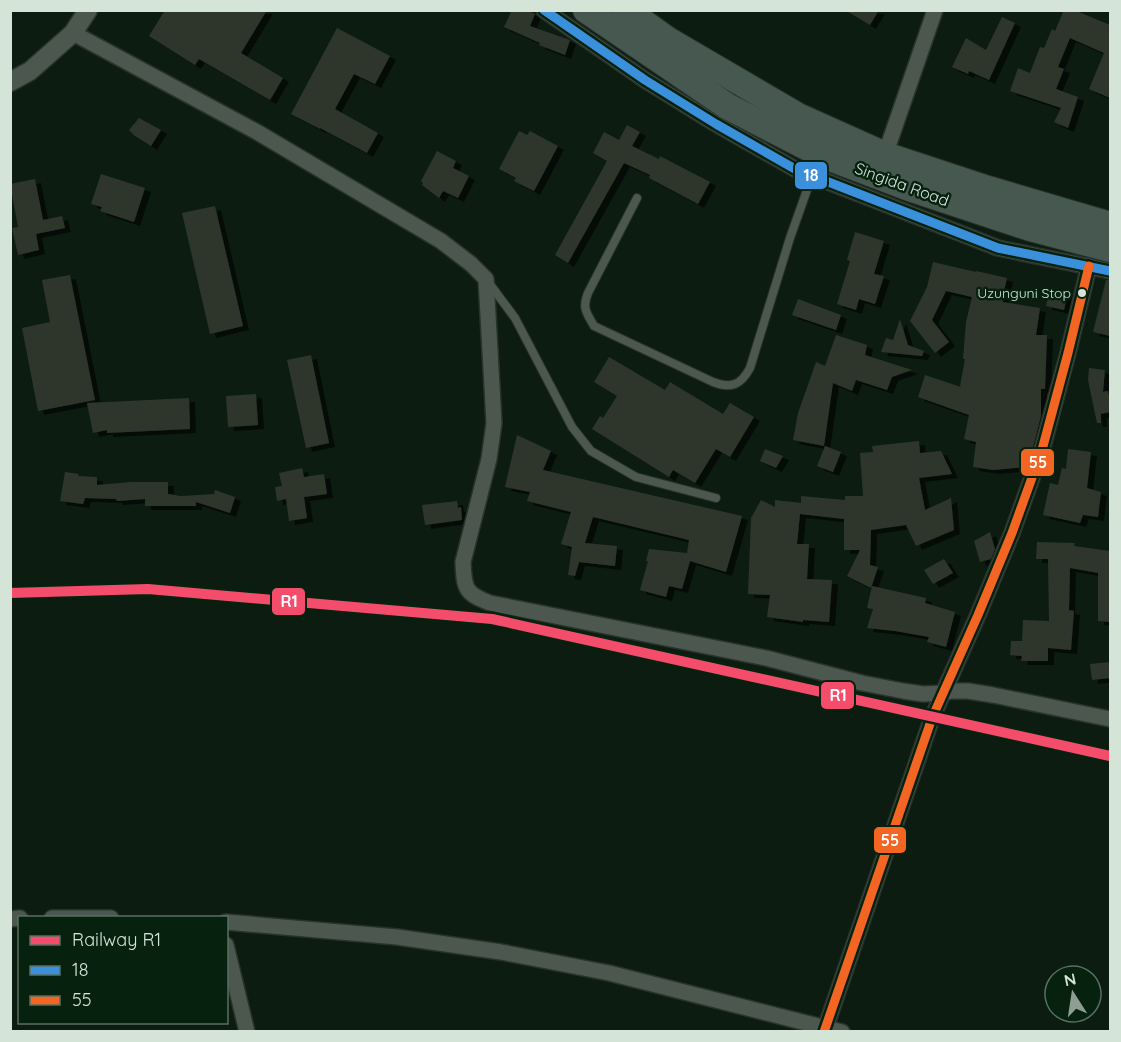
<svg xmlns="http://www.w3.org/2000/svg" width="1121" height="1042" viewBox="0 0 1121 1042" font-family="Quicksand,sans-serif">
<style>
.building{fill:#2d362b;filter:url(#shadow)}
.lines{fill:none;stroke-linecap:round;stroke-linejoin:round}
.service-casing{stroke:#29322b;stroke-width:10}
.minor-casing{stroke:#29322b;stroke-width:18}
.tertiary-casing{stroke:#29322b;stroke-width:21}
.trunk-casing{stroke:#29322b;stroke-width:28}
.service{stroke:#4c584f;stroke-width:8}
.minor{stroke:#4c584f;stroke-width:15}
.tertiary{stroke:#4c584f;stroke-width:18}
.trunk{stroke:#475850;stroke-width:26}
.bus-1-casing{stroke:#06220f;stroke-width:14}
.bus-2-casing{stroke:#06220f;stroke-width:14}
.bus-1{stroke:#3a90db;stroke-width:9}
.bus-2{stroke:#f26522;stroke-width:9}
.rail-1-casing{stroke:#06220f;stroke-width:15}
.rail-1{stroke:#f44d6c;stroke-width:10}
.bus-dot{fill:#d4e4d7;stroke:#06220f;stroke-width:2}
.labels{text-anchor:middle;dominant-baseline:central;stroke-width:5;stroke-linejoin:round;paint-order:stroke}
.bus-label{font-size:14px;fill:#d4e4d7;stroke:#06220f;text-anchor:end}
.street-label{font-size:16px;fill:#d4e4d7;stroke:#06220f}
.line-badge{stroke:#06220f;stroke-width:2}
.badge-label{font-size:16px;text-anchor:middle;font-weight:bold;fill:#fff}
</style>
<defs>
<filter id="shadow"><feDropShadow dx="6" dy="4" stdDeviation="0" flood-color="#0009"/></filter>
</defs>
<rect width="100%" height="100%" fill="#0c1c11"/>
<g class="building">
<path d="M165 10H267L241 53 283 78 270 100 199 59 195 65 149 36Z"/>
<path d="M512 10H527L535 14 530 26 570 40 565 55 539 45 540 43 504 27Z"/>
<path d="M845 10H879L870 25Z"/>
<path d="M1064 10H1074L1110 25V98L1089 89 1104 53 1070 38 1058 67 1064 69 1056 89 1078 97 1068 128 1054 122 1061 108 1010 91 1018 68 1030 73 1040 47 1044 48 1052 29 1055 31Z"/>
<path d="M1002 17 1015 23 989 80 969 71 968 74 952 67 966 38 986 50Z"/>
<path d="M337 28 390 56 375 84 354 74 335 109 378 133 367 153 320 128V129L291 114Z"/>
<path d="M139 118 161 130 151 146 135 136 129 130Z"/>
<path d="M627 125 640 132 632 146 659 159 660 156 710 182 698 204 649 178 650 175 624 163 568 263 555 255 607 161 593 153 604 132 619 140Z"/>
<path d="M519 131 527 135 530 131 558 146 534 191 514 181 516 178 499 169Z"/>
<path d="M437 151 456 161 453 168 469 176 458 198 443 191 439 198 422 185 423 183 421 181Z"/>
<path d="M101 174 145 188 134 222 100 211 102 207 91 204Z"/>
<path d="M35 179 43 220 62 216 65 228 36 234 39 250 18 255 12 228 18 227 10 184Z"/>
<path d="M215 206 243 326 210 334 182 213Z"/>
<path d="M855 232 884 241 874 274 884 276 875 304 859 299 856 310 837 304 850 261 847 260Z"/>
<path d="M933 262 976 272V271L1007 278 1002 300 1003 302 1040 308 1036 335H1047L1045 389H1041V416L1033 447 1031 453H1029L1025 467 993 470 973 467 976 442 964 439 969 415 918 397 925 375 961 387 960 386 965 359H963L966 322 972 297 946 291 932 320 949 342 935 353 910 321 927 287Z"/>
<path d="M70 275 95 400 38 411 22 328 50 322 42 280Z"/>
<path d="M1106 280H1110V336L1093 332Z"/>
<path d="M1050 288 1068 292 1064 310 1046 306Z"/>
<path d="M798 299 841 315 836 330 792 315Z"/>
<path d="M900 319 908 345 924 351 922 356 881 352 886 338 893 340Z"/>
<path d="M836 335 867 345 865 355 912 370 892 377 887 390 856 380 852 391 833 383 824 446 793 440 798 413 816 362 825 366Z"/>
<path d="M311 355 329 443 306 448 287 360Z"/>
<path d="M609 357 665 390 670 382 723 414 730 403 754 417 730 457 716 449 695 483 673 470 669 477 592 429 600 416 603 418 617 396 594 382Z"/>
<path d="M1089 368 1105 370 1103 392 1108 391 1110 401V412L1101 414V423H1097L1088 380Z"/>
<path d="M256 394 258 425 228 427 226 396Z"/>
<path d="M189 398 190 429 107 433V430L93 433 87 403Z"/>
<path d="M517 435 551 451 543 470 742 516 726 572 690 561 682 589 669 586 666 597 640 590 648 561H646L649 549 687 553 689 540 593 517 585 543 617 546 615 566 579 562 575 576 568 575 572 547 561 544 571 512 527 501 530 492 505 487Z"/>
<path d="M919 441 920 453 941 451 952 474 919 478 925 510 951 498 954 530 916 546 906 525 871 530 870 565 878 567 871 588 847 576 860 550H844V519L800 514 797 544H809L807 579 832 580 829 622 803 620V622L767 617 770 595 748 594 751 518 761 500 775 507V500L801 503V496L845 500V496H863L860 453 873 452 872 446Z"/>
<path d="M825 446 841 452 833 472 817 466Z"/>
<path d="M765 449 783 456 776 468 760 461Z"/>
<path d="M1068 449 1091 452 1087 488 1101 492 1098 517 1083 515 1080 523 1043 515 1050 483 1058 485 1062 468 1066 469Z"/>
<path d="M302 468 304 477 324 474 327 494 304 497 307 518 289 521 286 499 277 501 275 487 282 486 279 473Z"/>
<path d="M65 472 79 474 78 476 97 477V485L131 482H168V494L181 496 214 494 215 490 235 497 230 513 196 502V506H145V499L117 501 116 499 85 498 83 504 60 501Z"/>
<path d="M457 501 458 508 461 507 462 520 425 525 422 505Z"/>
<path d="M990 532 995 549 991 559 980 562 974 541Z"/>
<path d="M1037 542 1075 543 1074 546 1110 551V622L1098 621V573L1070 568 1069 610 1074 611 1071 650 1048 648V661H1021L1022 656 1010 655 1011 641H1022L1023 620 1049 621 1048 559H1036Z"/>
<path d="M944 559 953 573 933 584 924 570Z"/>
<path d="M872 586 926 598 925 603 955 612 946 647 927 642 929 637 895 631 867 628 873 609 867 608Z"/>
<path d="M1110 662V678L1092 680 1090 664Z"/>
</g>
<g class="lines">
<g class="service-casing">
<g id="service">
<path d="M637 198 588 293C582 308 586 312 594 326L713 382C731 389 741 385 750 368L790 238 818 159"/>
<path d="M489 283 515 318 572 427 591 451 636 477 716 498"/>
</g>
</g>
<g class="minor-casing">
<g id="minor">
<path d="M544 10 645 80 716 124 795 169 998 248 1110 271"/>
<path d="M73 33 257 132 441 241 471 264 486 279 494 423 489 459 463 562C464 588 465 594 490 603L766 658 862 683 903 691 923 694 943 693 952 691H968L993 695 1110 719"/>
<path d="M885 155 935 10"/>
<path d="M52 918H111"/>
<path d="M10 919 20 918"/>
<path d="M226 922 397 937 501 952 609 973 842 1032"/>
<path d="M226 945 247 1032"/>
<path d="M824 1032 932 718 978 615 1012 533 1042 450 1068 353 1089 266"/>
</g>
</g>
<g class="tertiary-casing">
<path id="tertiary" d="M10 82 30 71 73 33 88 10"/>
</g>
<g class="trunk-casing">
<g id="trunk">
<path d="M586 10 727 106 820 154 912 189 1030 228 1110 249"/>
<path d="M626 10 668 40 798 116 885 155 988 189 1110 225"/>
</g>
</g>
<use href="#service" class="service"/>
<use href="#minor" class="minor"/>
<use href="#tertiary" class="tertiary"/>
<use href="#trunk" class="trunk"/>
<g class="bus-1-casing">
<path id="bus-1" d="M544 10 645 80 716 124 795 169 998 248 1110 271"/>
</g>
<g class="bus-2-casing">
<path id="bus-2" d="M824 1032 932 718 978 615 1012 533 1042 450 1068 353 1089 266"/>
</g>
<use href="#bus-1" class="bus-1"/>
<use href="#bus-2" class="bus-2"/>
<g class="rail-1-casing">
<path id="rail-1" d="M10 593 148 589 492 619 1110 756"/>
</g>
<use href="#rail-1" class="rail-1"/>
</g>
<circle class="bus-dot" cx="1082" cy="293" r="5"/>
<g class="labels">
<g class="bus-label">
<text x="1071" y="293">Uzunguni Stop</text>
</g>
<g class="street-label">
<text transform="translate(902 184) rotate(20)">Singida Road</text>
</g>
</g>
<g class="line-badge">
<rect x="794" y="161" width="34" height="29" rx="6" fill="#3a90db"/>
<rect x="1020" y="448" width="35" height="29" rx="6" fill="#f26522"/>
<rect x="271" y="587" width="35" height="29" rx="6" fill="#f44d6c"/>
<rect x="820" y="681" width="35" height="29" rx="6" fill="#f44d6c"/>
<rect x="873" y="826" width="34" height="28" rx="6" fill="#f26522"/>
</g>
<g class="badge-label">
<text x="811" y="181">18</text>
<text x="1038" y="468">55</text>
<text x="289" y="607">R1</text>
<text x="838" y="701">R1</text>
<text x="890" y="846">55</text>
</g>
<rect width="1121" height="1042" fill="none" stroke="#d4e4d7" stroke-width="24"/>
<rect x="18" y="916" width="210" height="108" fill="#06220f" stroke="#58705f" stroke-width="1.5"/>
<rect x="30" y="936" width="30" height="9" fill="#f44d6c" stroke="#58705f" stroke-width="1.5"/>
<text x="72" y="946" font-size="18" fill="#d4e4d7">Railway R1</text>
<rect x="30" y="966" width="30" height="9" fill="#3a90db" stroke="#58705f" stroke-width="1.5"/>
<text x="72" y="976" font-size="18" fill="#d4e4d7">18</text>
<rect x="30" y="996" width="30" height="9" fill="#f26522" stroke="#58705f" stroke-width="1.5"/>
<text x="72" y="1006" font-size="18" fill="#d4e4d7">55</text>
<g transform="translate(1073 994) rotate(348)"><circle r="28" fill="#06220f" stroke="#58705f" stroke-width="1.5"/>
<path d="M0-4.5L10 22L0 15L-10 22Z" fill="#8e9e92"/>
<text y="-9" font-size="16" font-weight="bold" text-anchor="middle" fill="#d4e4d7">N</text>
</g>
</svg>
